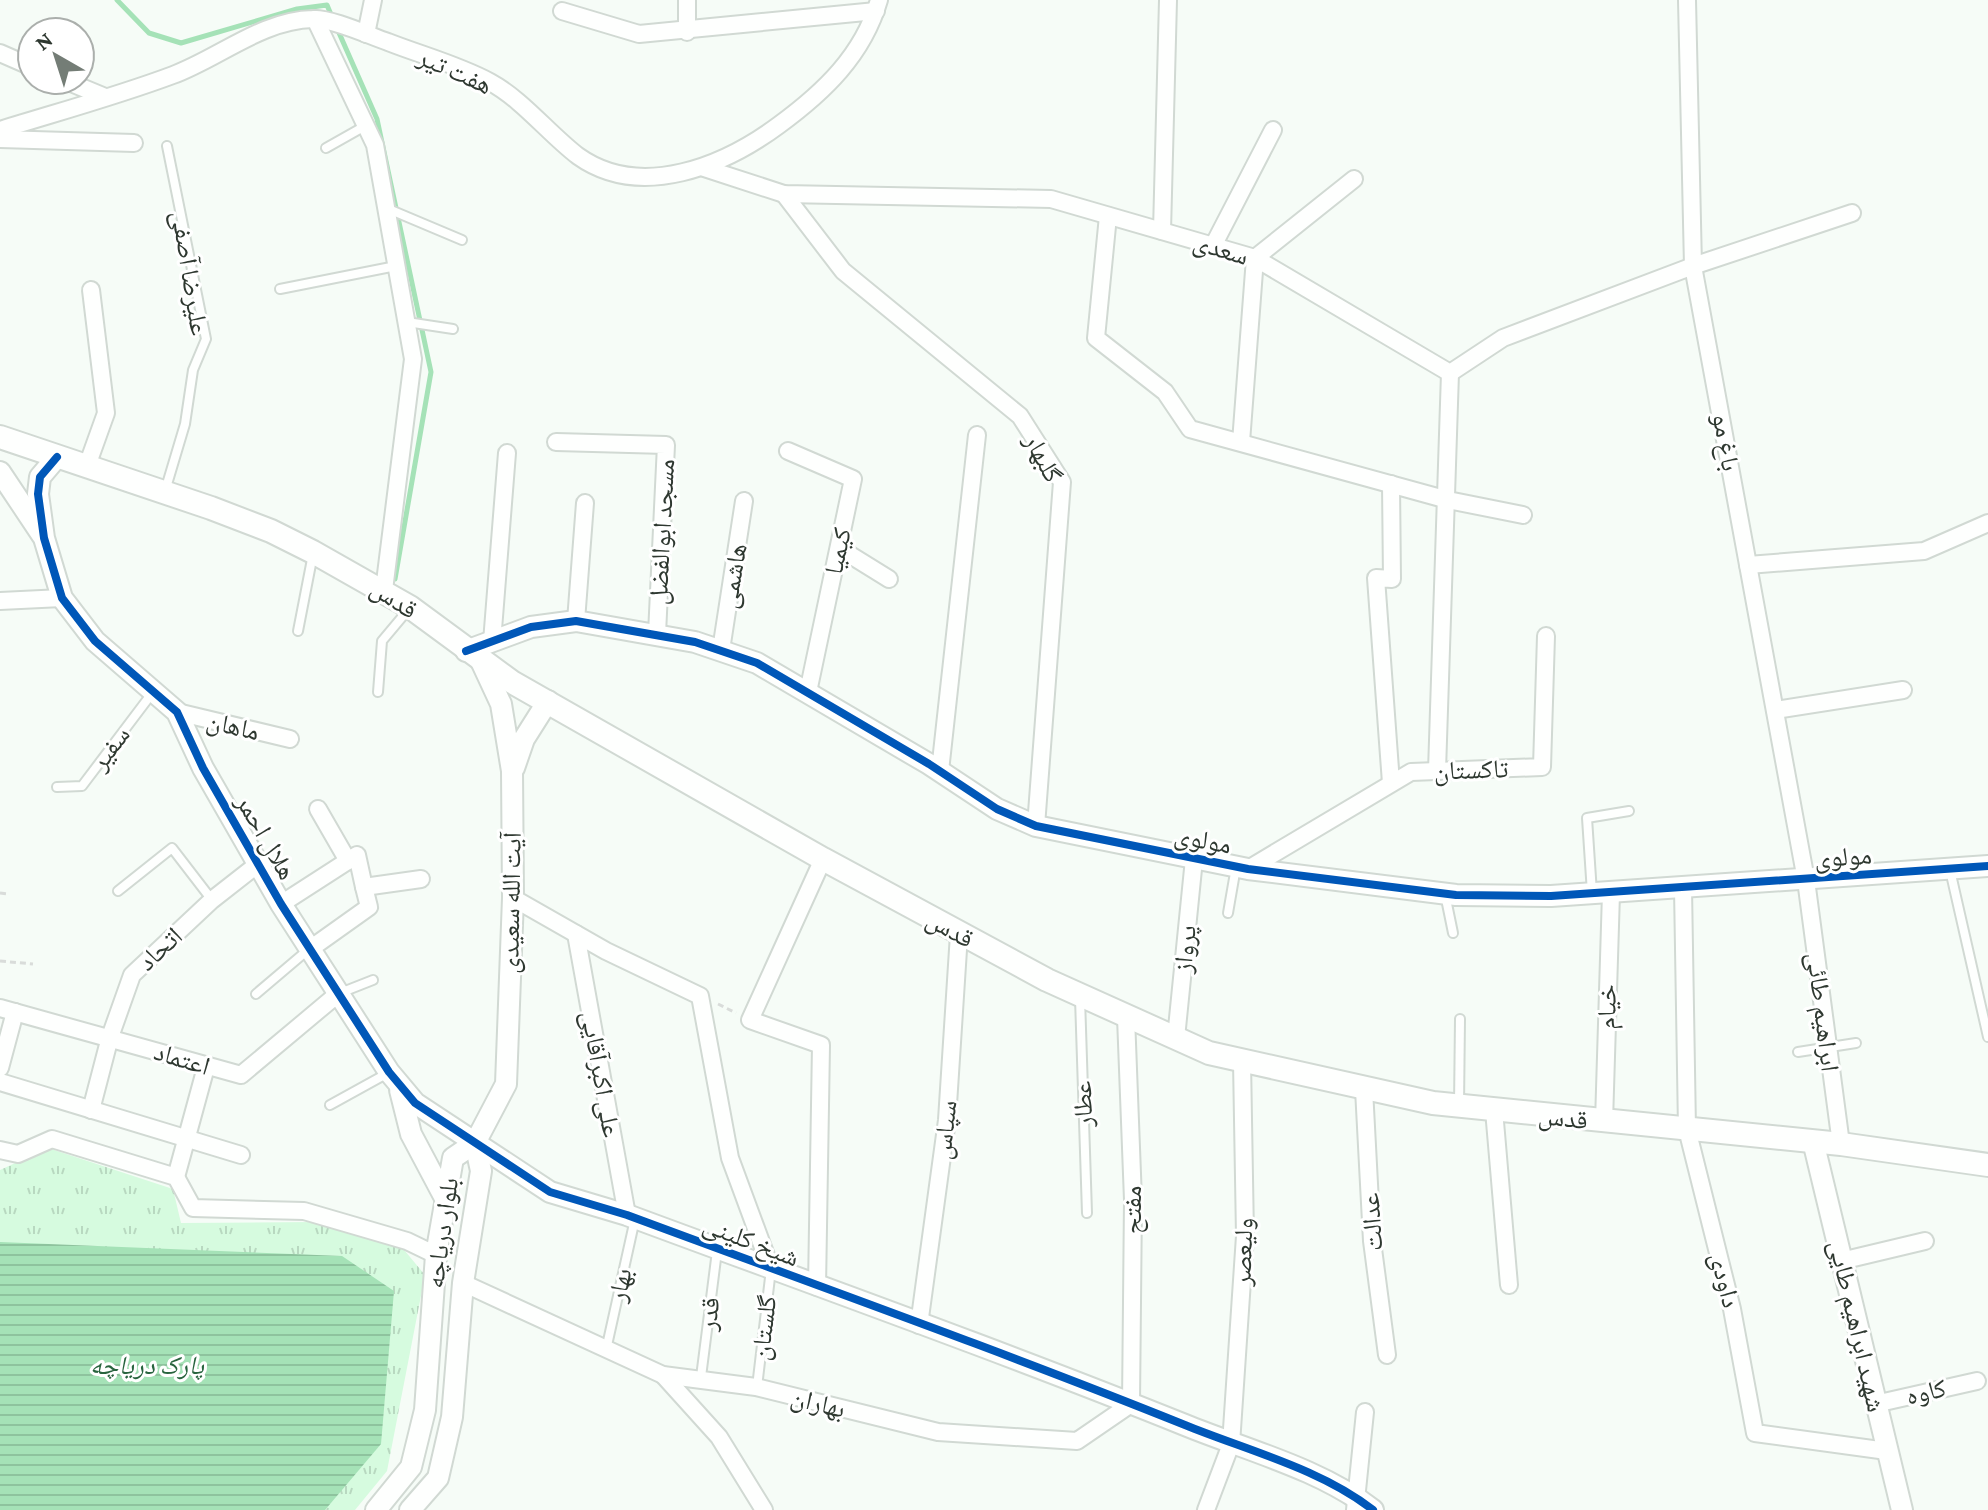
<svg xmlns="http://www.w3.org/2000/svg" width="1988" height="1510" viewBox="0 0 1988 1510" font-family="'Crimson Pro','Noto Naskh Arabic',serif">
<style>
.park{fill:url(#park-tufts)}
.water{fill:url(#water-rules)}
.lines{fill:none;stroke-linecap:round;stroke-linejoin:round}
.stream{stroke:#a5e2b7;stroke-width:5}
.service-casing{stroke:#d1d9d3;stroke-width:12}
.minor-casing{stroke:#d1d9d3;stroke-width:20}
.tertiary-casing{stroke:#d1d9d3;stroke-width:24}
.secondary-casing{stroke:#d1d9d3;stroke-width:26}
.path{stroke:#d9dcda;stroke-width:3;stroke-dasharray:6 4;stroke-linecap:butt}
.service{stroke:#fefffe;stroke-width:8}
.minor{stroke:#fefffe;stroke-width:16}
.tertiary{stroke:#fefffe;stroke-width:20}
.secondary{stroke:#fefffe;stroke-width:22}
.cycleway-casing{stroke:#fff;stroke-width:13}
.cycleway{stroke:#0057b8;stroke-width:8}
.labels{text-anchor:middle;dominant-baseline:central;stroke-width:6;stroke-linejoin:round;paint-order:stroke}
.street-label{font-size:26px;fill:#2e3830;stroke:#fff}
.park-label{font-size:26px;font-style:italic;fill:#28643e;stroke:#fff}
</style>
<defs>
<pattern id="park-tufts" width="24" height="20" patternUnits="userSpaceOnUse" patternTransform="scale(2)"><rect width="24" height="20" fill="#d6fbdf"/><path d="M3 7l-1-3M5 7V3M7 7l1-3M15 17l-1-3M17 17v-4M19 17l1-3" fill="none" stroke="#b8d8c0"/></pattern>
<pattern id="water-rules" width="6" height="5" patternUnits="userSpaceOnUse" patternTransform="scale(2)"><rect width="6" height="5" fill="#a5e2b7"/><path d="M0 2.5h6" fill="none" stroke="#8ec39e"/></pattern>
</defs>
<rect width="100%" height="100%" fill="#f6fcf7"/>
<path class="park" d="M48 1148 173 1189 181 1223 315 1222 400 1245 425 1275 387 1471 355 1510H0V1170Z"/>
<path class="water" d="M0 1242 342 1256 394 1291 381 1444 325 1510H0Z"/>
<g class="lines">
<g class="stream">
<path d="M117 0 149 33 181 43 297 9 327 5 332 17"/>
<path d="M336 26 377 119 431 372 395 579"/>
</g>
<g class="service-casing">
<g id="service">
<path d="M326 148 365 126"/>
<path d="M386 208 462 240"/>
<path d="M280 289 396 266"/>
<path d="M407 322 453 329"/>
<path d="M165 491 185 424 193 370 206 339 167 146"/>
<path d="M298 631 313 554"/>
<path d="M378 692 382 641 408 610"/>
<path d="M57 787 82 786 153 692"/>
<path d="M1950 870 1988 1037"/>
<path d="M118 891 172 848 212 900"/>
<path d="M1592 893 1587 818 1629 811"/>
<path d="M1445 894 1453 933"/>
<path d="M1228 913 1236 867"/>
<path d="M340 993 373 980"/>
<path d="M256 994 309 949"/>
<path d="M1080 998 1087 1213"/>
<path d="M1798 1052 1856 1043"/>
<path d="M330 1105 388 1073"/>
<path d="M1459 1105 1460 1019"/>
<path d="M606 1350 635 1219"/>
<path d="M701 1377 717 1251"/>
<path d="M757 1387 771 1269"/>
</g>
</g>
<g class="minor-casing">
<g id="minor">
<path d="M687 0V32"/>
<path d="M1687 0 1693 266 1806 880 1841 1144"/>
<path d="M562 11 639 34 876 11"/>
<path d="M315 19 375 145 413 359 384 590"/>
<path d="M366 34 373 0"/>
<path d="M0 53 32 67"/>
<path d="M64 80 105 97"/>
<path d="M0 130C58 112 117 96 173 75 219 58 262 20 313 19 332 18 370 36 388 42 421 55 459 65 490 82 523 100 548 133 578 156 641 201 725 165 779 125 824 92 863 55 879 0"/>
<path d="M0 139 134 143"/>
<path d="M704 168 784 194 1051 199 1255 258 1450 373 1503 338 1693 266 1852 213"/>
<path d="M784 194 843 271 1020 416 1062 482 1036 826"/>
<path d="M1108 216 1096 338 1165 392 1190 429 1448 500 1523 515"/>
<path d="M1162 231 1168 0"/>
<path d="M1213 246 1273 130"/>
<path d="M556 442 666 445 657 634"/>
<path d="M1241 442 1255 258 1354 179"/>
<path d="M788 451 853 479 808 692"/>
<path d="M87 466 106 413 91 290"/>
<path d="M1391 484 1392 579 1376 578 1391 783"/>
<path d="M839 548 889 579"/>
<path d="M1748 565 1924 551 1988 523"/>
<path d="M0 601 62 598"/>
<path d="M576 621 585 503"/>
<path d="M492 642 507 453"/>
<path d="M721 650 744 501"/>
<path d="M1775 710 1903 690"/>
<path d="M177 712 290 739"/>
<path d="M940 771 977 435"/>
<path d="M1437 771 1450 373"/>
<path d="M318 809 348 861"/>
<path d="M1248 869 1411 772 1542 767 1546 636"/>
<path d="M1683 888 1687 1129 1732 1309 1755 1433 1887 1451"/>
<path d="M513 898 606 951 700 996 730 1158 771 1269"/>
<path d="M281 904 357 855 364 887 421 879"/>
<path d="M576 934 627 1215"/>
<path d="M310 949 369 907 364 887"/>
<path d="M0 1008 241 1075 339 993"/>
<path d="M1176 1038 1194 859"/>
<path d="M0 1068 15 1012"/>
<path d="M0 1082 241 1155"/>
<path d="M1364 1089 1372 1241 1387 1355"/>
<path d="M91 1110 110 1037 132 975 212 900 258 864"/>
<path d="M1494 1110 1509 1285"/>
<path d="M1604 1122 1611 893"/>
<path d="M0 1150 18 1154 52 1139 176 1177 193 1208 304 1211 407 1241 436 1255"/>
<path d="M176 1177 206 1067"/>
<path d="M1841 1261 1925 1241"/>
<path d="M463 1283 663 1375 756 1387 938 1432 1077 1441 1131 1404 1133 1200 1126 1017"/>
<path d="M817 1287 821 1045 750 1020 823 859"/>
<path d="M919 1325 947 1120 959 934"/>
<path d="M663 1375 719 1437 764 1510"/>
<path d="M1875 1404 1977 1381"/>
<path d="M1206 1510 1231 1444 1245 1236 1242 1061"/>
<path d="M1355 1510 1365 1412"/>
</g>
</g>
<g class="tertiary-casing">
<g id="tertiary">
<path d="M57 457 40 477 38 494 44 538 62 598 95 641 177 712 203 768 281 904 389 1072 415 1103 550 1192 627 1215C813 1284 1001 1351 1185 1425 1246 1450 1321 1469 1373 1510"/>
<path d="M0 472 42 535"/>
<path d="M466 651 531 627 576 621 695 642 757 663 929 764 997 809 1036 826 1248 869 1456 895 1551 896 1988 866"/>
<path d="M514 768 524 739 548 701"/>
<path d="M400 1090 411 1134 446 1200"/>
<path d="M1813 1141 1902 1510"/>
<path d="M376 1510 411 1467 425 1410 436 1255 453 1158 475 1143 506 1084 513 898 512 771 501 704 481 661"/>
<path d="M410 1510 438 1478 452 1417 463 1283 481 1171 475 1143"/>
</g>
</g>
<g class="secondary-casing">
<path id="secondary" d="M0 437 211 508 271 531 313 552 410 607 512 682 823 859 1047 980 1209 1053 1433 1103 1841 1144 1988 1165"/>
</g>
<g class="path">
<path d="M0 893 8 894"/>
<path d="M0 961 33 964"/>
<path d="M718 1004 736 1013"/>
</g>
<use href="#service" class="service"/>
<use href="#minor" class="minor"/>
<use href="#tertiary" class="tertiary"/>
<use href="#secondary" class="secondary"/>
<g class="cycleway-casing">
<g id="cycleway">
<path d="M57 457 40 477 38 494 44 538 62 598 95 641 177 712 203 768 281 904 389 1072 415 1103 550 1192 627 1215C813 1284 1001 1351 1185 1425 1246 1450 1321 1469 1373 1510"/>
<path d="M466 651 531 627 576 621 695 642 757 663 929 764 997 809 1036 826 1248 869 1456 895 1551 896 1988 866"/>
</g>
</g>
<use href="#cycleway" class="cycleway"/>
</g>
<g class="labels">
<g class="street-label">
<text transform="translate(455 71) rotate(24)">هفت تیر</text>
<text transform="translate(1221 249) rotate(17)">سعدی</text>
<text transform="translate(190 273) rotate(81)">علیرضا آصفی</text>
<text transform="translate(1726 442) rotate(80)">باغ مو</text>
<text transform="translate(1043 458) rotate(62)">گلبهار</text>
<text transform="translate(662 532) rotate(-87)">مسجد ابوالفضل</text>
<text transform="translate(838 551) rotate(-78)">کیمیا</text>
<text transform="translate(733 576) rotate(-81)">هاشمی</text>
<text transform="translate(394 599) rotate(33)">قدس</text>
<text transform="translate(233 726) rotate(13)">ماهان</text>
<text transform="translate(110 748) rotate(-53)">سفیر</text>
<text transform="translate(1471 770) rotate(-2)">تاکستان</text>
<text transform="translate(266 837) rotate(60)">هلال احمر</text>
<text transform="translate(1203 840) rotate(11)">مولوی</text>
<text transform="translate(1843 857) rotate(-4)">مولوی</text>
<text transform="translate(511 903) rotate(-89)">آیت الله سعیدی</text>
<text transform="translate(950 929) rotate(29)">قدس</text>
<text transform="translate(160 949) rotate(-43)">اتحاد</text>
<text transform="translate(1185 949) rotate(-84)">پرواز</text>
<text transform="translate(1607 1007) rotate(-89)">خیام</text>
<text transform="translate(1823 1012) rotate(83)">ابراهیم طائی</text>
<text transform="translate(182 1059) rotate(17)">اعتماد</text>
<text transform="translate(601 1074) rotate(80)">علی اکبرآقایی</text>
<text transform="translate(1083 1104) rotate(-92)">عطار</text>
<text transform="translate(1563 1118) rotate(6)">قدس</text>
<text transform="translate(945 1130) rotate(-84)">سپاس</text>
<text transform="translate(1132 1210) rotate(-90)">مفتح</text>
<text transform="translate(1372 1222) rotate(-94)">عدالت</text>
<text transform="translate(442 1233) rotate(-82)">بلوار دریاچه</text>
<text transform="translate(751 1241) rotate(21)">شیخ کلینی</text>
<text transform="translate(1243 1252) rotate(-88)">ولیعصر</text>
<text transform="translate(1725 1280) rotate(76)">داودی</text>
<text transform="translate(620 1285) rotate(-78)">بهار</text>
<text transform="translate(709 1314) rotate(-83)">قدر</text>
<text transform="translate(1857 1326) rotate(77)">شهید ابراهیم طایی</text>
<text transform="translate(764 1328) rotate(-83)">گلستان</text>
<text transform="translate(1926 1392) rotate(-13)">کاوه</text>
<text transform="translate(818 1403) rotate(14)">بهاران</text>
</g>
<g class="park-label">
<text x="147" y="1365">پارک دریاچه</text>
</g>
</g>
<g transform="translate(56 56) rotate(321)"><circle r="38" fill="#ffffff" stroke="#abafac" stroke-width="2"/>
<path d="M0-6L14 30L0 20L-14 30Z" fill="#747d76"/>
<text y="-12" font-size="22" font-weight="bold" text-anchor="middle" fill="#2e3830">N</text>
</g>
</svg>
